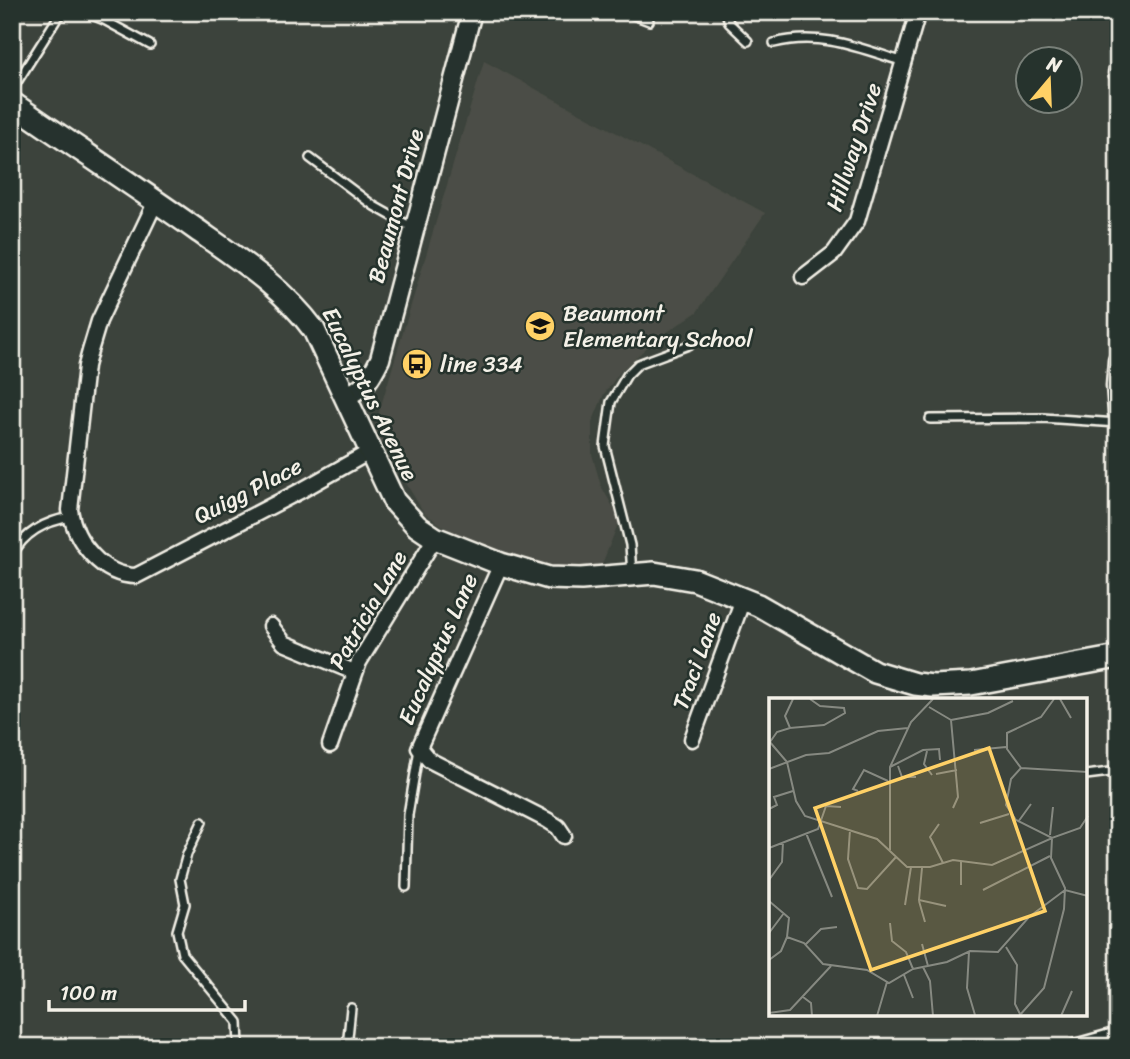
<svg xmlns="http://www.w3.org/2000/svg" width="1130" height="1059" viewBox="0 0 1130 1059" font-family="Sriracha,sans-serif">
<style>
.built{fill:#4b4e46}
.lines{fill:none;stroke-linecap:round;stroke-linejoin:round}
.service-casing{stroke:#f4f1e8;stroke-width:12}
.minor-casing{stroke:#f4f1e8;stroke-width:19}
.tertiary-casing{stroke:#f4f1e8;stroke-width:23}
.secondary-casing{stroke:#f4f1e8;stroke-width:26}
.service{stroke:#26332d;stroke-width:7}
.minor{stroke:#26332d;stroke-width:14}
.tertiary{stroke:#26332d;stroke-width:18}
.secondary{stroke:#26332d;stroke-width:21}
.labels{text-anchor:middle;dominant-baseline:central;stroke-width:5;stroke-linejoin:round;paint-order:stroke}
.street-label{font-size:23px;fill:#f4f1e8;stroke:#26332d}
.poi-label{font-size:23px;fill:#f4f1e8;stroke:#26332d;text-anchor:start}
.inset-road{fill:none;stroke:#868981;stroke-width:2}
.view{fill:#ffd166;fill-opacity:0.15;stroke:#ffd166;stroke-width:3.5}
.inset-edge{fill:none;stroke:#f4f1e8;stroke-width:3.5}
</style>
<rect width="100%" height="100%" fill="#3c433c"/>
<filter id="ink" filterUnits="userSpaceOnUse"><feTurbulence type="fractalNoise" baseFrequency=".0143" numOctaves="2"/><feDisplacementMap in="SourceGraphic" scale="14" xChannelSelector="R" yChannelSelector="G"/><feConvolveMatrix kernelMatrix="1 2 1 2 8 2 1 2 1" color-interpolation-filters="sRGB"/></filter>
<g filter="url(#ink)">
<path class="built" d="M484 61 765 213 697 312 654 341 621 371 604 394 592 423V454L601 486 620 519 600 569 544 565 463 540 424 513 375 432 377 419Z"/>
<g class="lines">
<g class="service-casing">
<g id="service">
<path d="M84 12 104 20 150 45"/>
<path d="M625 12 649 21"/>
<path d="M726 12 729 23 748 41"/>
<path d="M774 43C821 31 859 48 904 62"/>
<path d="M12 90 58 17 66 12"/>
<path d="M310 158 374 206 415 229"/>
<path d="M930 419 1043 418 1118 423"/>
<path d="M12 556C23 533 46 521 71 517"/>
<path d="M632 574 630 545 605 446 611 402 627 375 638 364 689 345"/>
<path d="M1086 775 1118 771"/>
<path d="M202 822 187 854 180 879 185 904 177 931 182 954 238 1022 239 1047"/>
<path d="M406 887 408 815 419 749"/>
<path d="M347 1047 351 1008"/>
</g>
</g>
<g class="minor-casing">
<g id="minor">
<path d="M1116 73 1118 65"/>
<path d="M156 201 99 321 90 351 86 366 70 510C75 542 102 576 136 576L302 490 371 451"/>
<path d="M803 277 834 253 857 221 918 12"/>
<path d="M501 564 419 748 429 760 547 820 558 827 564 836"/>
<path d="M271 626 284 643 354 672"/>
<path d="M692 739 743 599"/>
<path d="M330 745 359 662 435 538"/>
<path d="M1075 1047 1118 1035"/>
</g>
</g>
<g class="tertiary-casing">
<g id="tertiary">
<path d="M1118 361 1116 386 1118 413"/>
<path d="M345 397C366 387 370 379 380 359L472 12"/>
</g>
</g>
<g class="secondary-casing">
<path id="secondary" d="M12 103C74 146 136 187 197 230 240 260 283 288 314 330L394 501 417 526 435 538 501 564 549 578 581 579 654 573 695 580 758 605 875 672 915 684 933 686 971 684 1118 657"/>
</g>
<use href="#service" class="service"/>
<use href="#minor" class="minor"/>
<use href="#tertiary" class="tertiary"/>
<use href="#secondary" class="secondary"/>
</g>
</g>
<defs>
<g id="school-disc" transform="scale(1.575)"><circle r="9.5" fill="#ffd166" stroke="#26332d"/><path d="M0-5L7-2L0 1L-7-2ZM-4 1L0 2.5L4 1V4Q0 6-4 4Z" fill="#111"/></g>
<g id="bus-disc" transform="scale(1.575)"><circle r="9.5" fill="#ffd166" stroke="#26332d"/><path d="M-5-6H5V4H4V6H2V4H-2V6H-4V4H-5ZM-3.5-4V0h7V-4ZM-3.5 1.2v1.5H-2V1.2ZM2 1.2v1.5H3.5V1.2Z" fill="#111"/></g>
</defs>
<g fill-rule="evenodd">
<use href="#school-disc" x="540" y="326"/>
<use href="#bus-disc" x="417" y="364"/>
</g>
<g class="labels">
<g class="street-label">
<text transform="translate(854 147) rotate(-72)">Hillway Drive</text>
<text transform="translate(396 206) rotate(-75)">Beaumont Drive</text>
<text transform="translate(370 394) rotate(64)">Eucalyptus Avenue</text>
<text transform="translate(248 491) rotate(-27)">Quigg Place</text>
<text transform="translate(368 610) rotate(-60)">Patricia Lane</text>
<text transform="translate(438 649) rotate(-66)">Eucalyptus Lane</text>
<text transform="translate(697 661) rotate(-70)">Traci Lane</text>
</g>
<g class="poi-label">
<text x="563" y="313">Beaumont<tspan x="563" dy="26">Elementary School</tspan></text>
<text x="440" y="364">line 334</text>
</g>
</g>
<g transform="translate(769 698)">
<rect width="318" height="318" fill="#3c433c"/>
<path class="inset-road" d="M24 1 16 18 21 30 55 27 76 15 75 10 51 8 41 1M285 1 272 19 238 35V51L252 70 242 81 237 107 247 122 283 140 311 130 319 118M291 1 302 20M160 9 182 22M182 22 189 99 184 110M182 22 219 15 244 3M0 43 18 64 27 103 36 118 108 141 138 169H161L184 162 223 167 283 140 282 160 296 190 295 211 275 290 250 318M1 44 8 34 21 30M205 52 237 49M158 53 155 66 163 77M129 68 133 79H147M121 69 154 52 170 51 171 62M252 70 319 74M0 71 37 57 60 55 109 33 139 30M167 76 188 72M89 93 84 91 95 72 119 83M0 111 8 107 5 99 24 93M249 124 262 106M211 125 240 116M170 126 161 139 174 165M81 132 79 161 89 190 98 191 127 159M37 135 63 199M281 137 284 109M0 150 49 131 57 108 72 109M121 152V69L142 24 164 1M153 170 150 202 177 208M0 182 13 164 14 144M192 187V163M214 192 281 158M0 203 20 220 18 239 35 245 54 266 98 272 120 285 144 271 178 264 201 253 229 254 260 219 296 192 319 198M150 203 156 224M136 207 142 169M121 225 123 243 137 254 144 271M0 235 15 215M37 246 52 231 68 229M153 246 159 268M237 249 248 267 246 306 251 316M200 254 198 290 206 317M0 262 12 253 18 239M154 269 161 283 164 318M135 277 144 300M34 299 42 305 43 318M0 315 21 312 62 268M108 318 118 284M292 318 303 293"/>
<path class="view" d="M220 50 276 213 102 272 46 110Z"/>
<rect width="318" height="318" class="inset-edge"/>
</g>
<rect width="1130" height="1059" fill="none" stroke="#26332d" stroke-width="42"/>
<rect x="21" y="21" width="1088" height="1017" fill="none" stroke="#f4f1e8" stroke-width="2.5" filter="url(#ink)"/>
<g transform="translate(1049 80) rotate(19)"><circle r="33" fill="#26332d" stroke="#787f78" stroke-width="2"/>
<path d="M0-5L12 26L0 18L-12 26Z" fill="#ffd166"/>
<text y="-10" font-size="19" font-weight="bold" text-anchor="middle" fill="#f4f1e8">N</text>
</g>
<path d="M49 1000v10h196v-10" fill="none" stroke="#f4f1e8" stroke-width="3.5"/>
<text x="60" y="1000" font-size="21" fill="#f4f1e8" stroke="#26332d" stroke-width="5" paint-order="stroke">100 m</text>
</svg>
